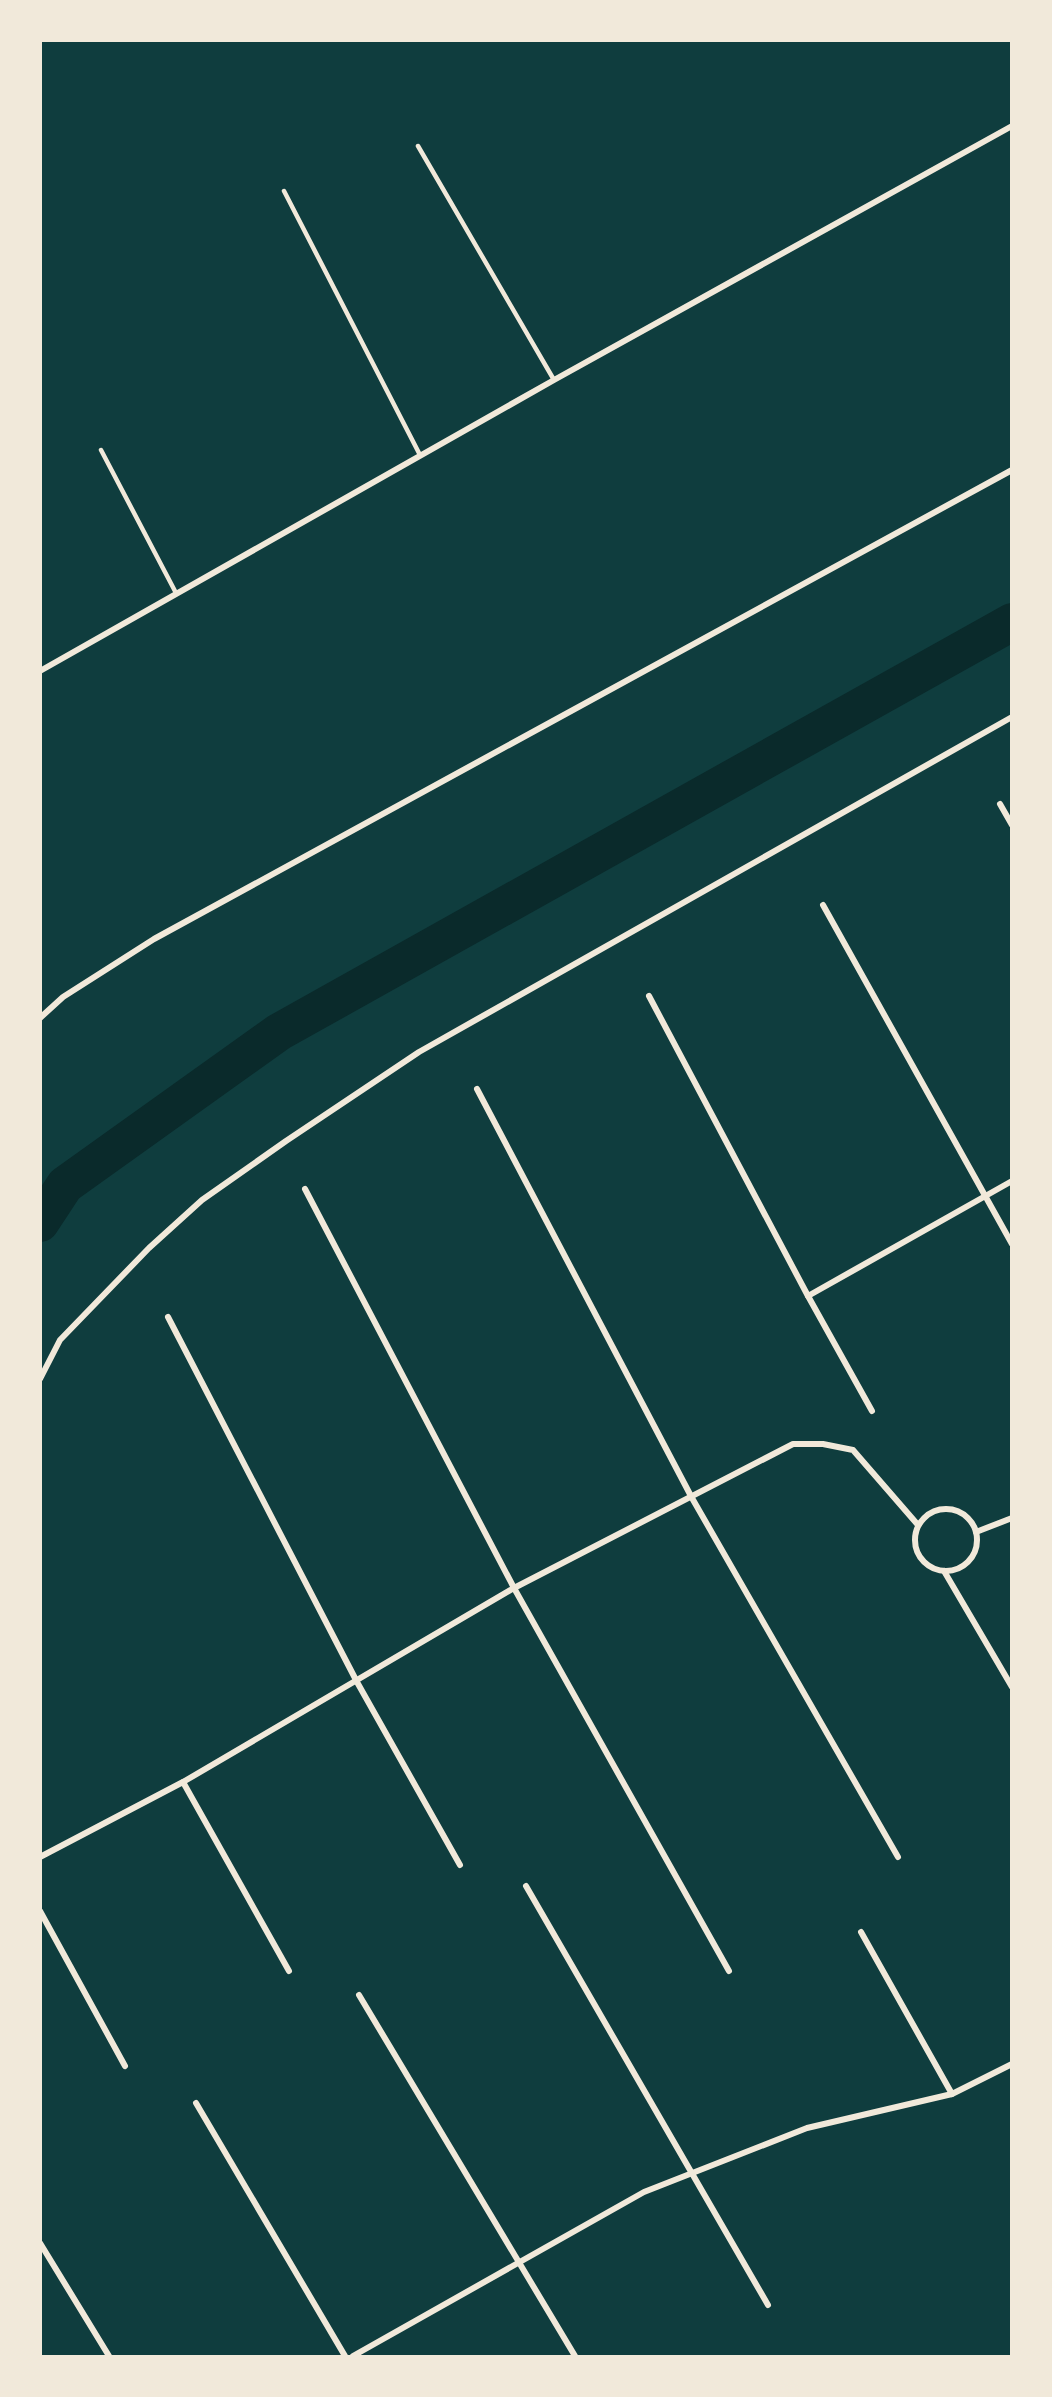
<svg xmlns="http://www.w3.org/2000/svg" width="1052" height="2397" viewBox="0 0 1052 2397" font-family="'Sofia Sans Condensed',sans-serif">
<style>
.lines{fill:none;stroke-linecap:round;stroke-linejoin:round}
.canal{stroke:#0a2a2b;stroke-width:38}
.service{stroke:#f1e9da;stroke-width:4.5}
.minor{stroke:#f1e9da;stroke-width:6}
</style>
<rect width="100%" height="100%" fill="#0f3d3e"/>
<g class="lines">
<path class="canal" d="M40 1223 65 1185 279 1032 1012 622"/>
<g class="service">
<path d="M418 146 554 380"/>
<path d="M284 191 420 455"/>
<path d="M101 450 176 593"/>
</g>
<g class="minor">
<path d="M40 671 554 380 1012 126"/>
<path d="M1000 804 1012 825"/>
<path d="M823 905 1012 1244"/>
<path d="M649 996 808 1296 1012 1181"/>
<path d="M40 1018 63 997 154 939 1012 470"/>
<path d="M477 1089 692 1498 898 1857"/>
<path d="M305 1189 514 1588 729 1971"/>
<path d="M808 1296 872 1411"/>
<path d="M168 1317 357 1682 460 1865"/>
<path d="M40 1379 60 1340 149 1248 202 1200 286 1141 419 1052 1012 717"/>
<circle cx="946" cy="1540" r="31"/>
<path d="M976 1532 1012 1518"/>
<path d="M944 1571 1012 1687"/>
<path d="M183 1782 289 1971"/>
<path d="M40 1857 183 1782 514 1588 793 1444H823L853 1450 918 1525"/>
<path d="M526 1886 768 2305"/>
<path d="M40 1911 125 2066"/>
<path d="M861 1932 952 2094"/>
<path d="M359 1995 575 2356"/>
<path d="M196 2103 345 2356"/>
<path d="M40 2243 109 2356"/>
<path d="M353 2356 644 2192 807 2128 952 2094 1012 2064"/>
</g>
</g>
<rect width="1052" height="2397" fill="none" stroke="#f1e9da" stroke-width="84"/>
</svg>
